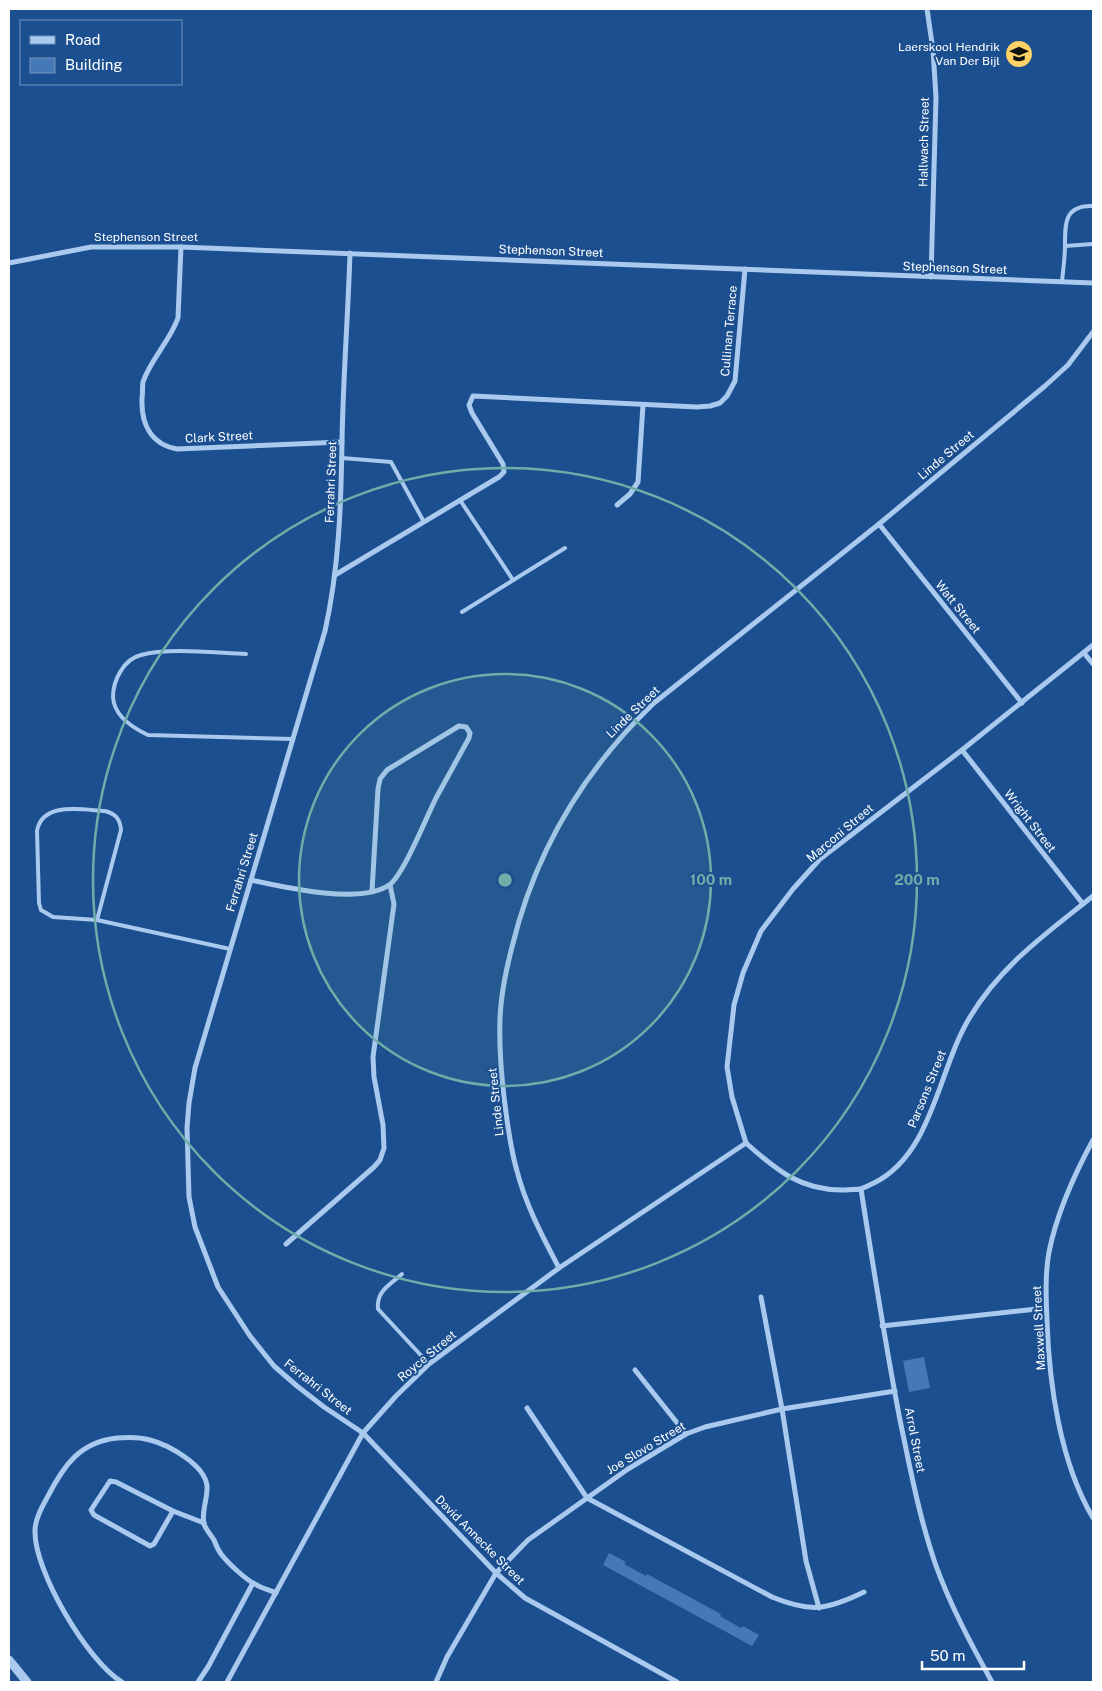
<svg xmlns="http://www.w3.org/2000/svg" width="1102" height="1691" viewBox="0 0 1102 1691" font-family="'Public Sans',sans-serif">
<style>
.building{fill:#4478b7}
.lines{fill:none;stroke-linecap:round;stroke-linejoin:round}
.service{stroke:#a9c9ee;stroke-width:4}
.minor{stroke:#a9c9ee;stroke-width:5}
.tertiary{stroke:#a9c9ee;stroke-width:9}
.ring{fill:none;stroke:#6fada8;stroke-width:2.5}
.labels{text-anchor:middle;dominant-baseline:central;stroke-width:4;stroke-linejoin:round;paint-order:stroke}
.poi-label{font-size:12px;fill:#fff;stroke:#1b4f8f;text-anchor:end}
.street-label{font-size:12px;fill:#fff;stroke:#1b4f8f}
.centre{fill:#6fada8;stroke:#1b4f8f;stroke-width:2.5}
.ring-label{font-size:15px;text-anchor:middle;font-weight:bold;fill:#6fada8;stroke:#1b4f8f;stroke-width:4;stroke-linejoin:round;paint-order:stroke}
</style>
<rect width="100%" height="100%" fill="#1b4f8f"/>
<g class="building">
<path d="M924 1357 930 1388 909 1392 903 1361Z"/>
<path d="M609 1553 626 1562 624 1564 646 1576 647 1574 721 1614 720 1616 741 1628 743 1626 759 1635 752 1646 603 1565Z"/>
</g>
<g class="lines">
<g class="service">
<path d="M1065 246 1093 244"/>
<path d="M1062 282C1063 270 1065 258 1065 246 1065 224 1064 205 1093 206"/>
<path d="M342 458 391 462 424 522"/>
<path d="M460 500 513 580"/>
<path d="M462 612 565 548"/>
<path d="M246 654C217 653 168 647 141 655 124 659 113 680 113 697 114 716 133 728 148 735L292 739"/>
<path d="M97 920 121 830C120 819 116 814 105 811 83 810 42 801 37 831L39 903 41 910 53 917 97 920 230 949"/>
<path d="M402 1274C390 1285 376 1291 378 1309L429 1364"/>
</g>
<g class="minor">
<path d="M927 9 933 50 936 97 931 277"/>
<path d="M181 247 178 318C170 341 150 360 143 382 142 387 143 393 142 398 141 423 150 444 177 449L342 442"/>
<path d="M350 253C348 316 343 379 342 442 341 506 339 568 325 631L195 1068 189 1103 187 1128 189 1197 195 1227 218 1287 250 1336 274 1366 297 1386 324 1407 363 1433 496 1573 525 1598 677 1682"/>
<path d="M9 263 91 247H181L1093 283"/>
<path d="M617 505 630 494 638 482 643 405"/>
<path d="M879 524 1022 703"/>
<path d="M335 575 499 477 504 472 503 464 472 413 469 405 473 396 697 407 710 406 720 403 727 396 735 381 745 269"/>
<path d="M1084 653 1093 664"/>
<path d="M962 750 1083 904"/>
<path d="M251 880C283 887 361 905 389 885 403 876 427 816 436 798 447 778 458 758 469 738L470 733 466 727 459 726 387 770 380 779 378 789 372 891"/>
<path d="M1093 1140C1074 1175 1057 1212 1049 1252 1045 1274 1046 1298 1047 1320 1049 1384 1060 1462 1093 1518"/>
<path d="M746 1143 732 1097 727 1067 734 1005 743 973 761 931 793 889 820 859 962 750 1093 645"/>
<path d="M746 1143C776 1170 801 1191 845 1190 850 1189 855 1190 860 1189 864 1188 869 1185 874 1183 933 1154 938 1069 970 1017 1001 965 1047 933 1093 896"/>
<path d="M861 1189C873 1266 885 1343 900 1420 910 1468 919 1516 935 1563 950 1605 971 1644 992 1682"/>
<path d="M286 1244 374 1167 380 1160 384 1148 383 1125 374 1077 373 1057 394 904 390 885"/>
<path d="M559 1268C543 1237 526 1206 517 1171 510 1147 507 1122 504 1097 501 1071 499 1044 500 1018 501 994 506 970 512 947 535 852 584 770 654 703L879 524 1045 386 1068 365 1093 332"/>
<path d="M761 1297 782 1409 806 1561 819 1608"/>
<path d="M882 1326 1046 1308"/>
<path d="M635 1370 686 1434"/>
<path d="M527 1408 587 1498 772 1597C811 1613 827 1610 864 1592"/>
<path d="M173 1511 154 1544 150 1546 94 1515 91 1510 110 1481 116 1482 173 1511 204 1523"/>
<path d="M122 1682C88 1662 34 1571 35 1531 35 1519 42 1507 48 1496 64 1465 80 1442 117 1438 128 1437 140 1437 150 1440 169 1445 205 1465 207 1486 208 1498 201 1512 204 1524 206 1530 211 1535 214 1540 216 1545 218 1550 221 1554 227 1562 246 1580 255 1584 261 1588 269 1590 276 1593"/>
<path d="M198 1682 208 1667 253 1583"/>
<path d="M227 1682 363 1433 396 1396 429 1364 559 1268 746 1143"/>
<path d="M436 1682 447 1657 496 1573 528 1540 628 1469 686 1434 705 1427 782 1409 895 1391"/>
</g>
<path class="tertiary" d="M9 1660 27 1682"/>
</g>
<circle cx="505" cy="880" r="206" fill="#6fada8" fill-opacity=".12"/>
<g class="ring">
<circle cx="505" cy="880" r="206"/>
<circle cx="505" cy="880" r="412"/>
</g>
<defs>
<g id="school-disc" transform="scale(1.4375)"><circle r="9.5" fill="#ffd166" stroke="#1b4f8f"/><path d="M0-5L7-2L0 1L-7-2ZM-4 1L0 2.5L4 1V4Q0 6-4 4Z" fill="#111"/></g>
</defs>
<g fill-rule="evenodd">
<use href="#school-disc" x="1019" y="54"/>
</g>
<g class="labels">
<g class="poi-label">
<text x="1000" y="47">Laerskool Hendrik<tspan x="1000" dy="14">Van Der Bijl</tspan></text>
</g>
<g class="street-label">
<text transform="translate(924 142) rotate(-89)">Hallwach Street</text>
<text x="146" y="237">Stephenson Street</text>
<text transform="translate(551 251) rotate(2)">Stephenson Street</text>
<text transform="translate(955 268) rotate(2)">Stephenson Street</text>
<text transform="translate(729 331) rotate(-85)">Cullinan Terrace</text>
<text transform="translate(219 437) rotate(-3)">Clark Street</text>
<text transform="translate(946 455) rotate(-40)">Linde Street</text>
<text transform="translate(331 482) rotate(-88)">Ferrahri Street</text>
<text transform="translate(958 607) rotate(51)">Watt Street</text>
<text transform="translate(633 712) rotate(-44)">Linde Street</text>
<text transform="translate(1030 821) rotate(52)">Wright Street</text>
<text transform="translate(840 833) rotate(-40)">Marconi Street</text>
<text transform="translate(242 872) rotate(-73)">Ferrahri Street</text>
<text transform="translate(927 1089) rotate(-68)">Parsons Street</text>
<text transform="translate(496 1102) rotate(-96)">Linde Street</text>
<text transform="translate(1039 1328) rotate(-93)">Maxwell Street</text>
<text transform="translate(427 1356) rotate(-40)">Royce Street</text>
<text transform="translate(318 1387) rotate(38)">Ferrahri Street</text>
<text transform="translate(915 1440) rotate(79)">Arrol Street</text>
<text transform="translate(646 1448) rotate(-31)">Joe Slovo Street</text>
<text transform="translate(480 1540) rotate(45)">David Annecke Street</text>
</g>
</g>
<circle cx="505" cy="880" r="8" class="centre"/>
<g class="ring-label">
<text x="711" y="885">100 m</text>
<text x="917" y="885">200 m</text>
</g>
<rect width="1102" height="1691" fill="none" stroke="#ffffff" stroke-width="20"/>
<rect x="20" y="20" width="162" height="65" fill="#1b4f8f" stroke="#7695bc"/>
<rect x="30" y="36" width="25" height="8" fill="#a9c9ee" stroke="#7695bc"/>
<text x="65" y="45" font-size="15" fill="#ffffff">Road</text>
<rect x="30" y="58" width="25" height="15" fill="#4478b7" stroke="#7695bc"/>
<text x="65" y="70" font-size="15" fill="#ffffff">Building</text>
<path d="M922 1661v8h102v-8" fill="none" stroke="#ffffff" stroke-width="2.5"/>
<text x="930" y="1661" font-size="15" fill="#ffffff" stroke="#1b4f8f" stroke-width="4" paint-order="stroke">50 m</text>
</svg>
